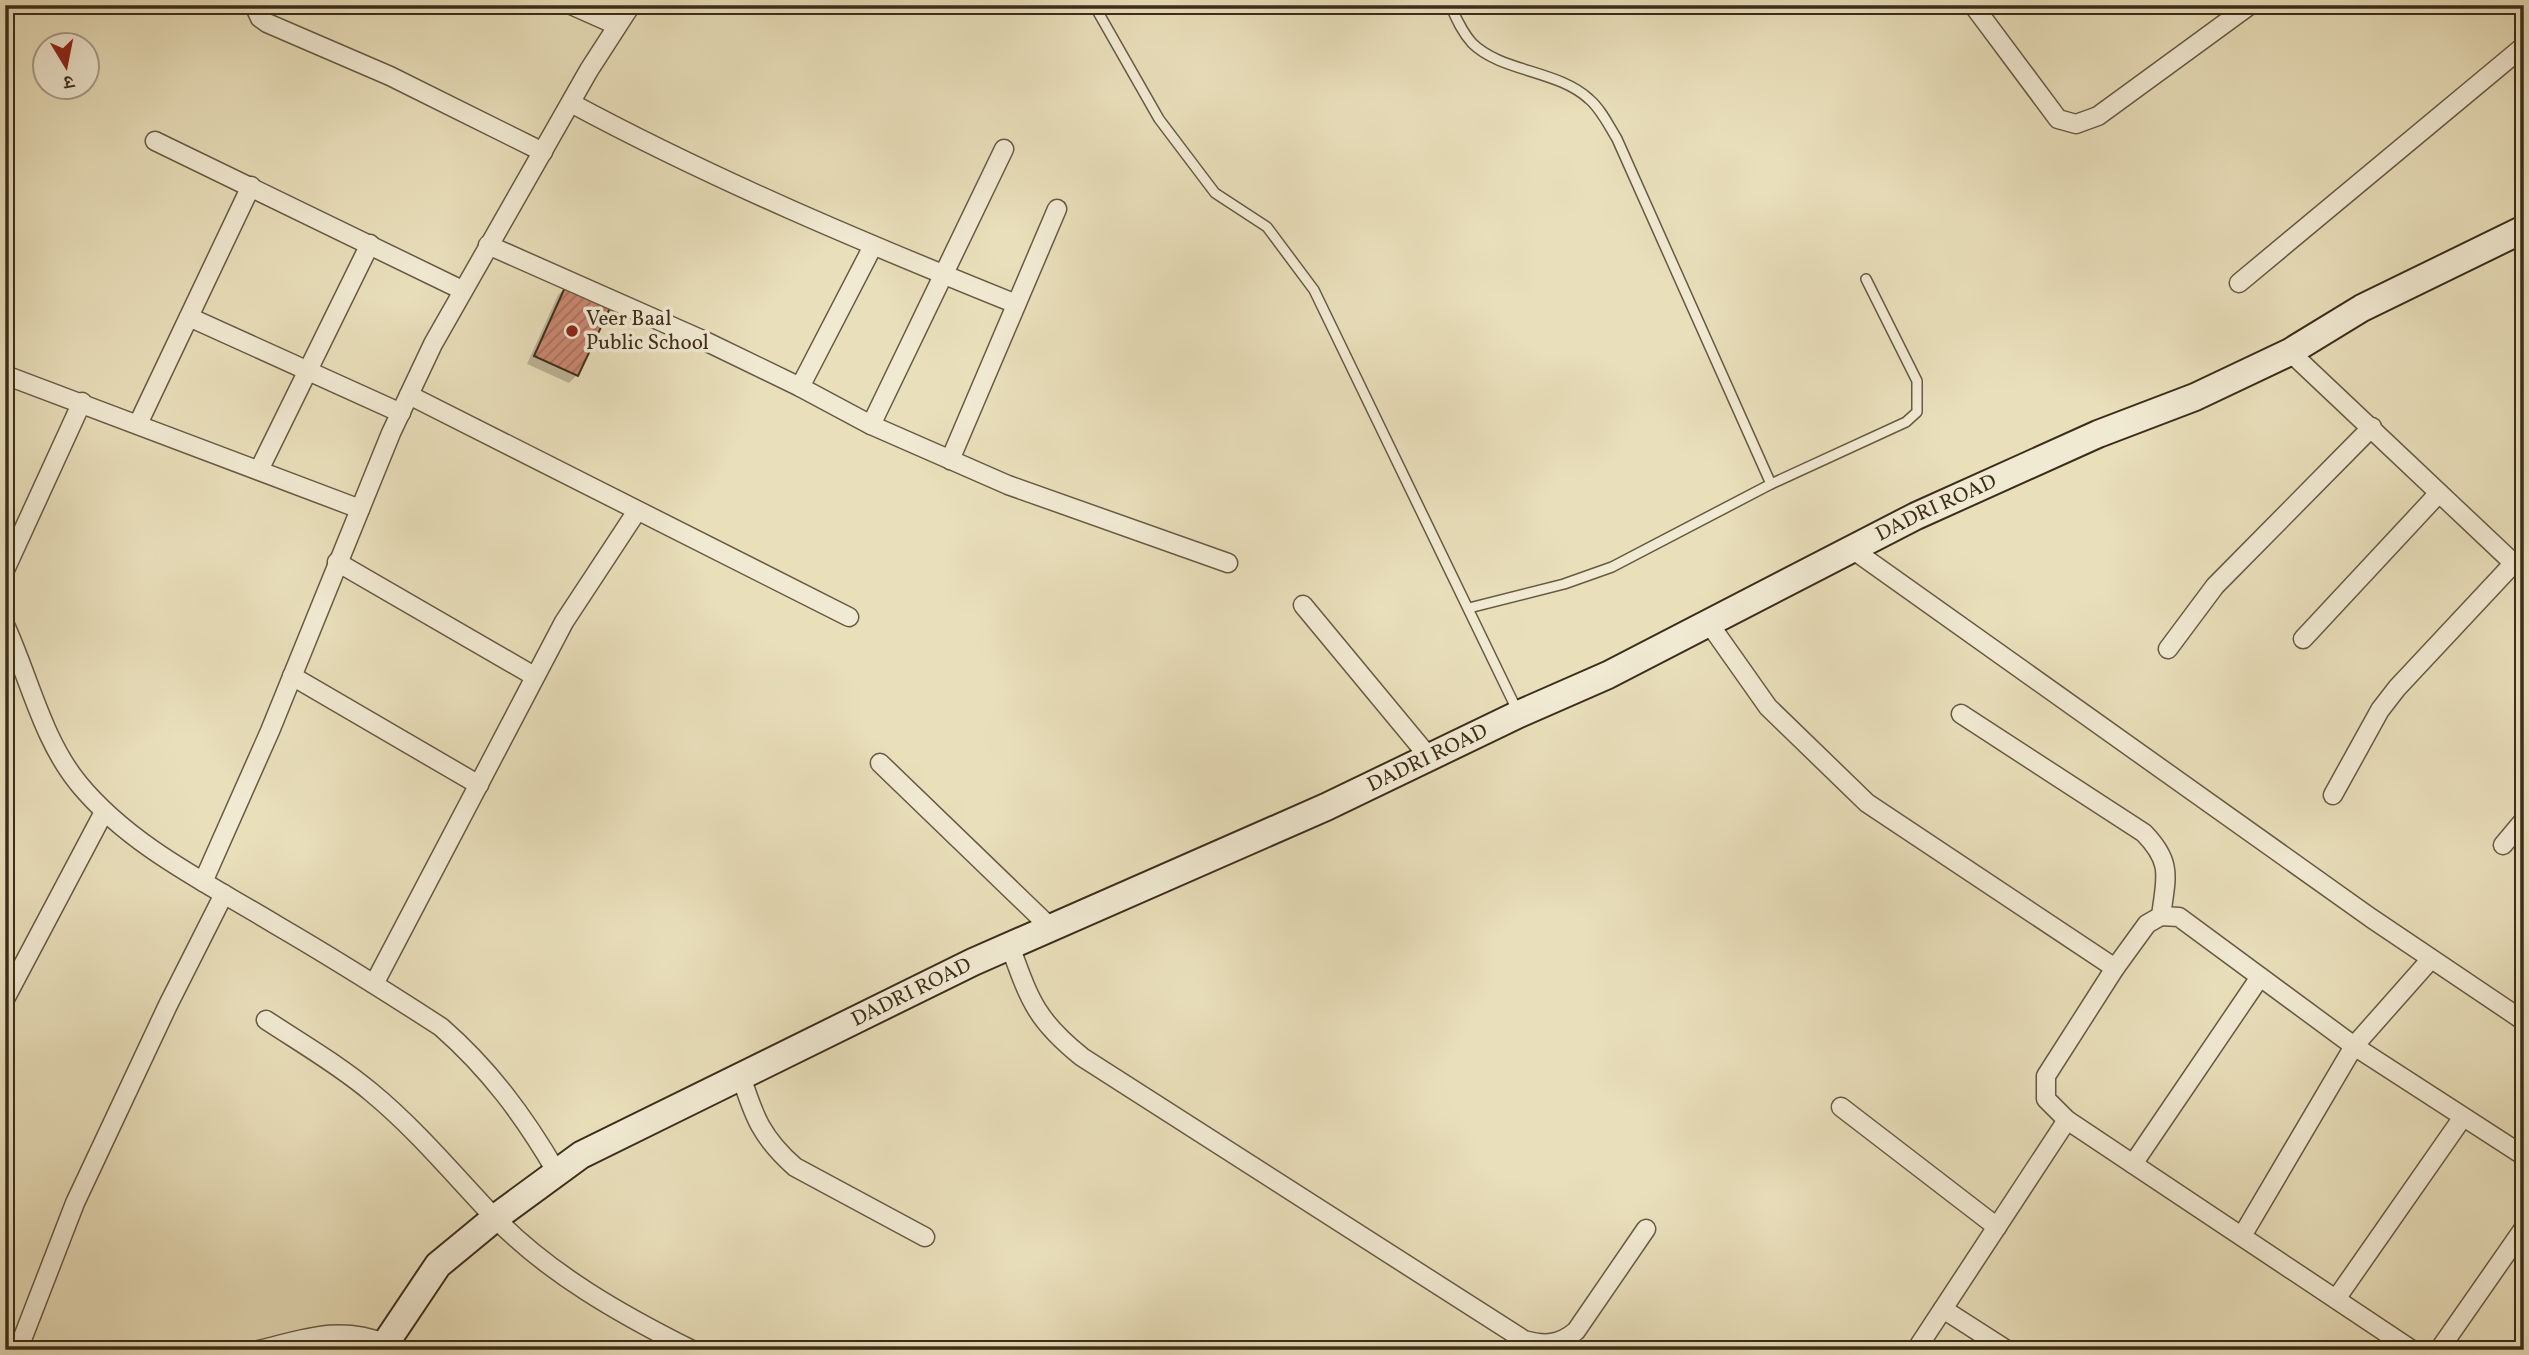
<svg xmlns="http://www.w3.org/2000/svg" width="2529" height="1355" font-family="Vollkorn,'Noto Serif Devanagari',serif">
<defs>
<pattern id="building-hatch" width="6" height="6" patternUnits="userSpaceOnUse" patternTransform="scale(1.75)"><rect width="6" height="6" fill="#cb8872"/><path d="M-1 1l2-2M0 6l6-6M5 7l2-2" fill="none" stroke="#a6705d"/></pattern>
</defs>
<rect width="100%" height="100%" fill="#e9dfbb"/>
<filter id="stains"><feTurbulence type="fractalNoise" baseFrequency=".00286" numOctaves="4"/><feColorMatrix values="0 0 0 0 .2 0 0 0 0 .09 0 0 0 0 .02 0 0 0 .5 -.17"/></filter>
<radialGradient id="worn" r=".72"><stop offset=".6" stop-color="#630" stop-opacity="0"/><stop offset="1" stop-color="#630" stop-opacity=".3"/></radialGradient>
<path fill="#0003" d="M566 287 577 375 569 383 527 364 558 295Z"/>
<path fill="url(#building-hatch)" stroke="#3c2d1a" stroke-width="2" d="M566 285 611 306 578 376 534 356Z"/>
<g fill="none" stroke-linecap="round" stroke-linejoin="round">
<g stroke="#675a42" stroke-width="12">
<g id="lane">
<path d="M1094 5 1159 119 1215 193 1267 227 1314 290 1517 710"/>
<path d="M1450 5C1456 18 1462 32 1472 43 1501 72 1558 70 1589 99 1601 109 1609 126 1617 139L1771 484"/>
<path d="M1469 608 1564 584 1612 567 1771 484 1906 422 1917 412V381L1866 279"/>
</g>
</g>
<g stroke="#675a42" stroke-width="21">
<g id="street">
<path d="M254 5 260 18 267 23 390 76 543 152"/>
<path d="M571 5 616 25"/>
<path d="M1973 5 2058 119 2076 124 2098 116 2250 5"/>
<path d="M571 103C714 180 865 243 1016 304"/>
<path d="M155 141 462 290"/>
<path d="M488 245 705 341 800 387 871 425 1008 485 1228 563"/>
<path d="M2239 283 2524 46"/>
<path d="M189 317 401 413"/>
<path d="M2290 352 2524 573"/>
<path d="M5 375 360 509"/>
<path d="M800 387 873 246"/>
<path d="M409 395 849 617"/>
<path d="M138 424 251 186"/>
<path d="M871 425 1004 149"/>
<path d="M950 460 1057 209"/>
<path d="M259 470 370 244"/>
<path d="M1852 549 2371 918 2524 1021"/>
<path d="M337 562 534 676"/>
<path d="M5 570 82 402"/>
<path d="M1303 605 1429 757"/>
<path d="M1708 622 1768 707 1867 803 2115 968"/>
<path d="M5 625C29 677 42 739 79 784 131 847 209 884 278 926 333 958 387 992 441 1027 489 1069 524 1116 556 1171"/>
<path d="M2303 639 2439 493"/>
<path d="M2168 649 2215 586 2372 427"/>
<path d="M292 676 479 785"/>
<path d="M1961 714 2144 833C2173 863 2166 877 2161 916"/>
<path d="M880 763 1051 928"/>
<path d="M2333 795 2380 710 2397 688 2513 564"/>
<path d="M2503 845 2524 820"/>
<path d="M203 882 270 731 391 433 433 344 589 70 631 5"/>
<path d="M1010 946C1030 1001 1036 1020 1082 1057L1524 1340C1545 1346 1559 1345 1576 1331L1646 1229"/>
<path d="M374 984 564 622 637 511"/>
<path d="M5 999 104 812"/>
<path d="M266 1020C301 1043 339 1065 371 1092 417 1130 454 1175 494 1217 549 1274 622 1315 692 1350"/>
<path d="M741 1076C754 1117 762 1138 795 1167L925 1237"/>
<path d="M1841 1107 1997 1227"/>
<path d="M2133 1164 2260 977"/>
<path d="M2242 1236 2354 1046 2431 959"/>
<path d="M2336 1299 2463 1117"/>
<path d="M1943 1309 2007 1350"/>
<path d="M18 1350 75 1203 168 1005 224 894"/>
<path d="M259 1350C304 1339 339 1325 384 1343"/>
<path d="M1916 1350 2067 1120"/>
<path d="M2412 1350 2067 1120 2046 1099V1076L2115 968 2147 924 2161 916 2179 917 2354 1046 2524 1156"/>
<path d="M2439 1350 2524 1228"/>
</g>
</g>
<g stroke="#3c2d1a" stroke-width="30">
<g id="secondary">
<path id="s1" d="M381 1350 438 1265 495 1218 581 1155 973 962 1326 807 1519 714 1608 675 1916 516 2098 434 2195 397 2290 352 2362 308 2524 229"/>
</g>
</g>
<use href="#lane" stroke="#f1ead3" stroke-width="9"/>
<use href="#street" stroke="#f1ead3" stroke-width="18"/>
<use href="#secondary" stroke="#f1ead3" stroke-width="26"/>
</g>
<circle fill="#8f2418" stroke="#f1ead3" stroke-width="2.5" cx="572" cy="331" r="7"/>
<g text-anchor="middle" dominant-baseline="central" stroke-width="7" stroke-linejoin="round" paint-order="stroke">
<g font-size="21" fill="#3c2d1a" stroke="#f1ead3" text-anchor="start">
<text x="586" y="319">Veer Baal<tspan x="586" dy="24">Public School</tspan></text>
</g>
<g font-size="21" fill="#3c2d1a" stroke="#f1ead3">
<text stroke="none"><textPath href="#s1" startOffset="1785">DADRI ROAD</textPath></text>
<text stroke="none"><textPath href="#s1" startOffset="1218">DADRI ROAD</textPath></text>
<text stroke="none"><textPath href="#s1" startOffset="651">DADRI ROAD</textPath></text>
</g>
</g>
<rect width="2529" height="1355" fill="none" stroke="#e9dfbb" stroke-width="28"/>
<rect x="7" y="7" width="2515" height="1341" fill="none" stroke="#3c2d1a" stroke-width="3.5"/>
<rect x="14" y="14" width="2501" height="1327" fill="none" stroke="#3c2d1a" stroke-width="2"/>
<g transform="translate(66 66) rotate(170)"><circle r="33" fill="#f1ead3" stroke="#a99e89" stroke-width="2"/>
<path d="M0-5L12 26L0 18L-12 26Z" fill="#8f2418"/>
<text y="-10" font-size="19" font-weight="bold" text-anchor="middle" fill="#3c2d1a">उ</text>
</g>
<rect width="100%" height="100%" filter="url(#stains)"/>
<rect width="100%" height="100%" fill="url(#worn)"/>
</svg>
